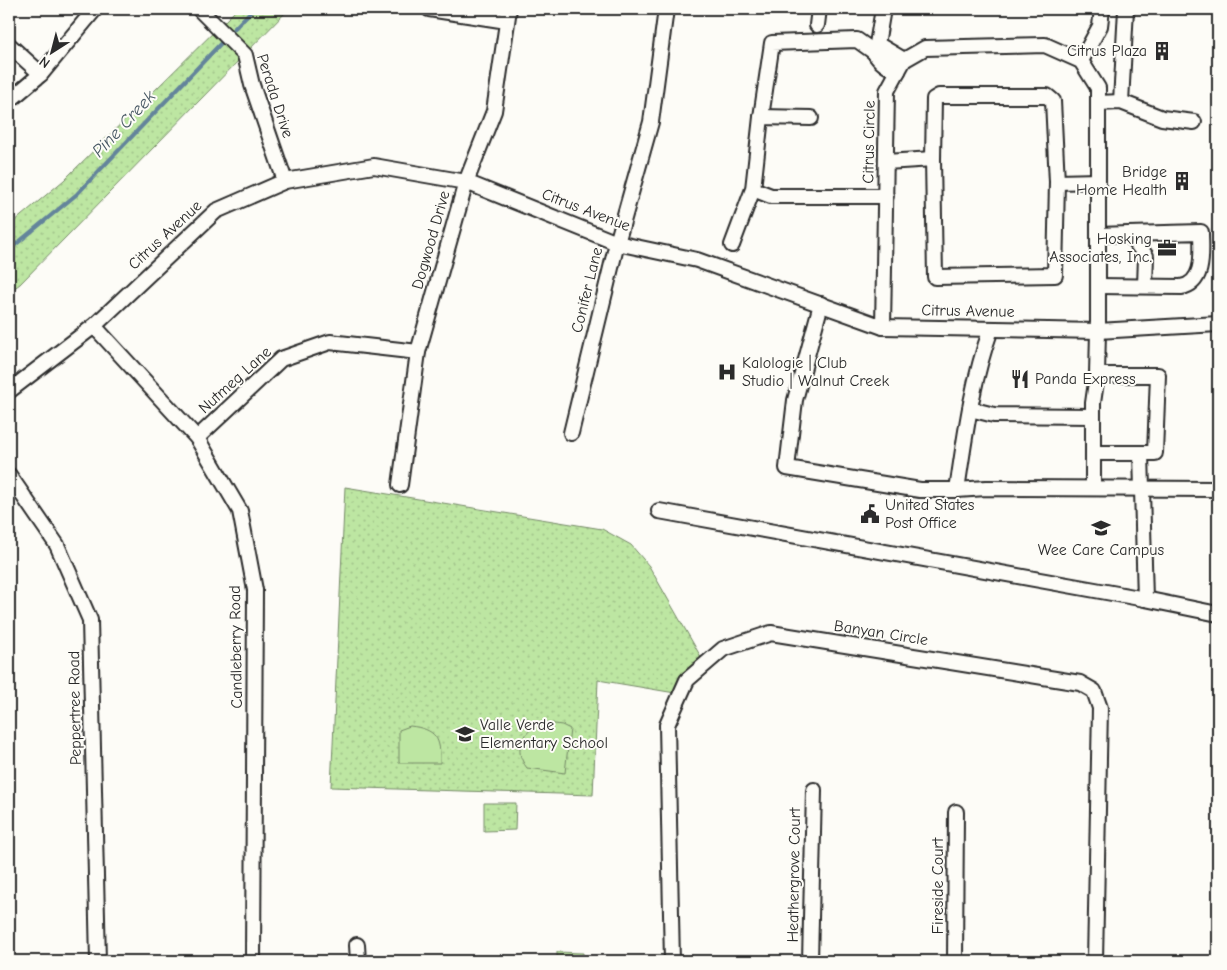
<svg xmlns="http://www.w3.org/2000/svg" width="1227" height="970" font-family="'Comic Neue',sans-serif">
<defs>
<pattern id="green-dots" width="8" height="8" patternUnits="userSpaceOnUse" patternTransform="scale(1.25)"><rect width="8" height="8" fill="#bde6a2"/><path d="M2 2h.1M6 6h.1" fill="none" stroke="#a3c58c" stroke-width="1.8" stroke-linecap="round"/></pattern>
</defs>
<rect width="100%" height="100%" fill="#fdfcf7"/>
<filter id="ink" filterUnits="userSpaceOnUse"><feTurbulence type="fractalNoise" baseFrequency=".02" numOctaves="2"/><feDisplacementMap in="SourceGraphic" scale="10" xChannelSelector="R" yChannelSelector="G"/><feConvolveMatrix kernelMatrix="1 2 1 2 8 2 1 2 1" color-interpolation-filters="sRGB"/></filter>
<g filter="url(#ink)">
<g fill="url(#green-dots)" stroke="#748866">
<path d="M237 9H289L20 284 9 292V226L64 180Z"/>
<path d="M345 487 602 529 631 545 649 566 705 664 681 694 598 680 593 795 331 787Z"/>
<path d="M484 803H516L515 830 484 831Z"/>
<path d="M557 952 583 953V961H557Z"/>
</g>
<g fill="#bde6a2" stroke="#748866">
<path d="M540 722 562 725 570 729 565 773 527 768C512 749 523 734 540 722Z"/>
<path d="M410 726C436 729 441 738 440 763H399V730Z"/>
</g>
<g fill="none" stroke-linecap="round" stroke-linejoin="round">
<g stroke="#63849b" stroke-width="4">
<path d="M229 34 253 9"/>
<path d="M9 250 77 194 224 40"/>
</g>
<g stroke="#2b2b2b" stroke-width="18">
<g id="minor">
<path d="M199 9 245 55 252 85 285 181"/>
<path d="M429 9 507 21"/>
<path d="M883 9 877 44 904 60"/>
<path d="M817 25 819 9"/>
<path d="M9 45 41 74"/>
<path d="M883 51 893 60 898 71C888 67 880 63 874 52Z"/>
<path d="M1081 61 1100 26 1102 9"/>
<path d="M939 96H1047L1053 101 1057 182 1055 275 935 277 933 159 934 99Z"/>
<path d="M9 101 41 74 95 9"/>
<path d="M1121 102 1126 9"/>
<path d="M1098 103 1121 102 1162 118 1194 122"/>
<path d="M761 117 772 43 857 40 874 52"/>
<path d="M886 162 933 159"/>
<path d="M1057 182 1098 181"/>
<path d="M753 189 771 196H886"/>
<path d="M1098 235 1129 234 1146 256 1145 286"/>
<path d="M732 245 753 189 761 117 811 118"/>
<path d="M1098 286 1181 287C1206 283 1201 250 1201 232L1129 234"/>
<path d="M821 304 795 400 787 468 920 490H957L986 488 1218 489"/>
<path d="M94 326 197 438 240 511 255 590 253 961"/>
<path d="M883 327 887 91 904 60 925 48 1045 45 1081 61 1098 88V331L1097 375 1093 403V487"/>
<path d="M9 391 94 326 216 211 285 181 374 166 466 182 617 243 697 260 883 327 1098 331 1218 324"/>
<path d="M970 409 994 415 1093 416"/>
<path d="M571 433 617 243 651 122 666 9"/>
<path d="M197 438 281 359 330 342 418 352"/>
<path d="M1093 453H1155L1158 375H1097"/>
<path d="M1141 453 1145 599"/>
<path d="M9 475 57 545 90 620 98 961"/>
<path d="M400 485 418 352 466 182 494 111 509 9"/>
<path d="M957 490C965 436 972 381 991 329"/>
<path d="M659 511 1145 599 1218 614"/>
<path d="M357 945 358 961"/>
<path d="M672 961 667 725 687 680 723 649 771 633 1080 683 1094 691 1100 708 1095 961"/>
<path d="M810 961 814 790"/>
<path d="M955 961 956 812"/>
</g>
</g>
<use href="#minor" stroke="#fdfcf7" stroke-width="14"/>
</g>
</g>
<defs>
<g id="building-bare" transform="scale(1.5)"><path d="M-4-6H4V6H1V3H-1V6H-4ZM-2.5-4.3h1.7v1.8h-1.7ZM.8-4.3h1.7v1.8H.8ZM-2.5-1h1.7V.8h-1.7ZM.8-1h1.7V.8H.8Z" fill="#2b2b2b" stroke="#fdfcf7" stroke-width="2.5" paint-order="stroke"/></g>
<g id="office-bare" transform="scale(1.5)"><path d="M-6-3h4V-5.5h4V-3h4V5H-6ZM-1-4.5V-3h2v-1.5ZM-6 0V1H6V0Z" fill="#2b2b2b" stroke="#fdfcf7" stroke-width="2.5" paint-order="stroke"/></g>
<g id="hospital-bare" transform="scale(1.5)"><path d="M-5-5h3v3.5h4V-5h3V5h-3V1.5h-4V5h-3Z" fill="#2b2b2b" stroke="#fdfcf7" stroke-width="2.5" paint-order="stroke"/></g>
<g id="restaurant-bare" transform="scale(1.5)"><path d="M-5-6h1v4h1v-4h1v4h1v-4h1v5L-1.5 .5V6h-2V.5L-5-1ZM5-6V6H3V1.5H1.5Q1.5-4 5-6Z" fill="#2b2b2b" stroke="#fdfcf7" stroke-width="2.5" paint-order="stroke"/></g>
<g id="civic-bare" transform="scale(1.5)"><path d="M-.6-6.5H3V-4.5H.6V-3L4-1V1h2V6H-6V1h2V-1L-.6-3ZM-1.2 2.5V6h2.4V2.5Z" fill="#2b2b2b" stroke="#fdfcf7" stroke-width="2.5" paint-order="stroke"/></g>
<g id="school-bare" transform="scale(1.5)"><path d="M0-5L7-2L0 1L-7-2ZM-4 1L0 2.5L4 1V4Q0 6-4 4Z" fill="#2b2b2b" stroke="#fdfcf7" stroke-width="2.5" paint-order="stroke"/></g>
</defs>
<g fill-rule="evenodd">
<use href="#building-bare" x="1162" y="51"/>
<use href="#building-bare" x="1182" y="181"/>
<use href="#office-bare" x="1167" y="248"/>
<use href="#hospital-bare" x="727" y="372"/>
<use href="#restaurant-bare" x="1020" y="379"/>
<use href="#civic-bare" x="870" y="514"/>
<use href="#school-bare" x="1101" y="528"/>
<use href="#school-bare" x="465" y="734"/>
</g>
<g text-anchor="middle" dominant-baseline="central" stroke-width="4" stroke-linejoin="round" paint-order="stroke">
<g font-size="16" fill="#2b2b2b" stroke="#fdfcf7" text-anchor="start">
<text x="1147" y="51" text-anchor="end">Citrus Plaza</text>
<text x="1167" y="172" text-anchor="end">Bridge<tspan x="1167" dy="18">Home Health</tspan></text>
<text x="1152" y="239" text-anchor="end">Hosking<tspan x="1152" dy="18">Associates, Inc.</tspan></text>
<text x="742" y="363">Kalologie | Club<tspan x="742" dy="18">Studio | Walnut Creek</tspan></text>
<text x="1035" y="379">Panda Express</text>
<text x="885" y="505">United States<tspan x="885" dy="18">Post Office</tspan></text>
<text x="1101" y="550" text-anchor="middle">Wee Care Campus</text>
<text x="480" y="725">Valle Verde<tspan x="480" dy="18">Elementary School</tspan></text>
</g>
<g font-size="16" fill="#2b2b2b" stroke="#fdfcf7">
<text transform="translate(275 96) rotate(72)">Perada Drive</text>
<text transform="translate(869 142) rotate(-89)">Citrus Circle</text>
<text transform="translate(586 210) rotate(21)">Citrus Avenue</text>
<text transform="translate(165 235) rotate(-43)">Citrus Avenue</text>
<text transform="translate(431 240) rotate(-74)">Dogwood Drive</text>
<text transform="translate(587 290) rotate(-76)">Conifer Lane</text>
<text transform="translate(968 311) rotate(1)">Citrus Avenue</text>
<text transform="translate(235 380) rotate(-42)">Nutmeg Lane</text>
<text transform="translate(881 633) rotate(9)">Banyan Circle</text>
<text transform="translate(236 647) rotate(-91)">Candleberry Road</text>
<text transform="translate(75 708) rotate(-91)">Peppertree Road</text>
<text transform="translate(794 875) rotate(-89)">Heathergrove Court</text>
<text transform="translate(938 886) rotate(-90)">Fireside Court</text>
</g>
<g font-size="18" font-style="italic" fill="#475763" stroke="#fdfcf7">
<text transform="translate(124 124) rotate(-47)">Pine Creek</text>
</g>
</g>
<rect width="1227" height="970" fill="none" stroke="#fdfcf7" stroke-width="30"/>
<rect x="15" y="15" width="1197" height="940" fill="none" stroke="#2b2b2b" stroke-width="2" filter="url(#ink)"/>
<g transform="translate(52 52) rotate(216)" stroke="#fdfcf7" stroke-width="4" paint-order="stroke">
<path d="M0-4L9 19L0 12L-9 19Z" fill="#2b2b2b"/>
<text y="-8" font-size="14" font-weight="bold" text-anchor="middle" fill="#2b2b2b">N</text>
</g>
</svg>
